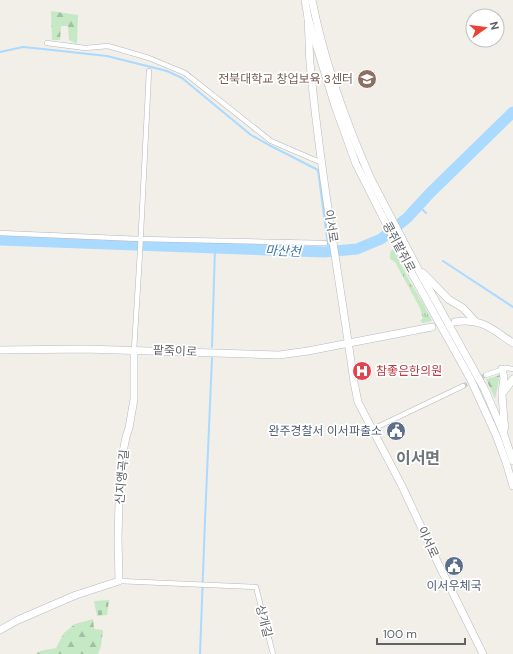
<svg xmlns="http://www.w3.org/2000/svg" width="513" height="654" font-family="'DM Sans','Noto Sans KR',sans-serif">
<defs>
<pattern id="grass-tufts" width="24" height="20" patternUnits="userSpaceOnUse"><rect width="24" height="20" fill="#c5e8c5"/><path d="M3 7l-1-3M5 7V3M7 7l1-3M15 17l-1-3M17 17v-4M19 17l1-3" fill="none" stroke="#a3c0a4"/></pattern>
<pattern id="forest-firs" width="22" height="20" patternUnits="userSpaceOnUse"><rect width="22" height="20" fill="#c5e8c5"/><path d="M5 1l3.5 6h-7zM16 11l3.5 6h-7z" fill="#a3c0a4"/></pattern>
<pattern id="cemetery-stones" width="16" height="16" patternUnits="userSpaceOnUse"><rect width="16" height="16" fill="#c5e8c5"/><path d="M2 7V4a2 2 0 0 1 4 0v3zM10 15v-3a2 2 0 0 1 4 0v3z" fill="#a3c0a4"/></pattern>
</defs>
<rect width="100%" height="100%" fill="#f1efe8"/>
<path fill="url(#grass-tufts)" d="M393 248 410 282 423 303 432 321 423 323 420 321 423 318 420 308 395 262 390 259V253Z"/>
<g fill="url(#forest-firs)">
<path d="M51 11 78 15 77 44 69 40 68 26H61L60 40H52Z"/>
<path d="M500 375 495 399 486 379Z"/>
<path d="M93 619 94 629 103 630 101 646 98 654H36L40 651 56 648 64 633 75 624Z"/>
</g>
<path fill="url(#cemetery-stones)" d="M109 600 107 615 97 616 94 601Z"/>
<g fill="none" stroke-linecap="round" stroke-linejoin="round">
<g stroke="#aadaff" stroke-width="2">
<path d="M0 52 23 47 43 49 107 56 167 71 182 78 251 135 269 145 318 170 329 252"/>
<path d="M418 205 426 213"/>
<path d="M443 261 513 307"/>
<path d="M212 347 215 248"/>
<path d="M200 654 205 520 212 358"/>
</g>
<path stroke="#aadaff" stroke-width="11" d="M0 240 324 252 357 249 381 239 407 218 430 193 513 112"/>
<path stroke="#ccccc8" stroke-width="4.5" stroke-dasharray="4.5 2" stroke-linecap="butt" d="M463 386 486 375"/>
<g stroke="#b5b8bc" stroke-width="5.5">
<g id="street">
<path d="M47 43 85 48 108 46 149 58 185 73 271 141 322 163"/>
<path d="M0 233 140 239 325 243"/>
<path d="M134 350 140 252 149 71"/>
<path d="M486 375 507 368 513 369"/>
<path d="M373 429 463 386"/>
<path d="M119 581 256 587 273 654"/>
</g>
</g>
<g stroke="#b6babf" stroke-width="8">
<g id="secondary">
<path d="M305 0 308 18 335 106 356 164 405 261 471 380 496 435 506 462 513 486"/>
<path d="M312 0C324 61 345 120 370 177L419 271 485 390 503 432 513 461"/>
<path d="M308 18C309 33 309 48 310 63 320 170 339 276 354 382L358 402 402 486 438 563 483 654"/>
<path d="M423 273 431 281 448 299 463 308 475 321"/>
<path d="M455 322C481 317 493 330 513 343"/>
<path d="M0 350 84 349 279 355 308 351 349 343 432 327"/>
<path d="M502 392 504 378 502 369"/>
<path d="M504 430 505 425 504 422 502 394 513 379"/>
<path d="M0 630 18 620 76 595 119 581 118 538 120 467 126 437 129 428 134 399V350"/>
</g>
</g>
<use href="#street" stroke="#fff" stroke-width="4.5"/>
<use href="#secondary" stroke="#fff" stroke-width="7"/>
</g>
<defs>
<g id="university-disc" transform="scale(1)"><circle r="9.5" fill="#8d6e63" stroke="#fff"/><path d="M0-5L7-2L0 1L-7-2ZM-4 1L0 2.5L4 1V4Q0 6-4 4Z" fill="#fff"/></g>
<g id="hospital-disc" transform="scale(1)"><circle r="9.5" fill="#e0444e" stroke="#fff"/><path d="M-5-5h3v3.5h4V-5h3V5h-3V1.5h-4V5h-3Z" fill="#fff"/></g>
<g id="civic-disc" transform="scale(1)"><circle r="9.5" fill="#5c6f8a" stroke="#fff"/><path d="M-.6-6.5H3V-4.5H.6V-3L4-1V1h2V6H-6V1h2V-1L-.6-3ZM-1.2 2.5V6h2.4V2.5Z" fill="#fff"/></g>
</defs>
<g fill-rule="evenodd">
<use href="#university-disc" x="367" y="79"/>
<use href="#hospital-disc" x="362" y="371"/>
<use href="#civic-disc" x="396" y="431"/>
<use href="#civic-disc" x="454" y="566"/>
</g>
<g text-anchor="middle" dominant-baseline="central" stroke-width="3.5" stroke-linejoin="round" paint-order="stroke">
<g font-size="12" fill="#785e54" stroke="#fff" text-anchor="end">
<text x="353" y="79">전북대학교 창업보육 3센터</text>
</g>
<g font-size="12" fill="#5f6368" stroke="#fff">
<text transform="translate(331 226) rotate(81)">이서로</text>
<text transform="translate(399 247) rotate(62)">콩쥐팥쥐로</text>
<text transform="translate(175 351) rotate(2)">팥죽이로</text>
<text transform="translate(122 477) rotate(-85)">신지앵곡길</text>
<text transform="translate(428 542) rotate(65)">이서로</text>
<text transform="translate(264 621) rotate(76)">상개길</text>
</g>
<g font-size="12" fill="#be3a42" stroke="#fff" text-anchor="start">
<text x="376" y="371">참좋은한의원</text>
</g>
<g font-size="12" fill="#4e5e75" stroke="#fff" text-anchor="end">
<text x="382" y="431">완주경찰서 이서파출소</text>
<text x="454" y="586" text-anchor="middle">이서우체국</text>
</g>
<g font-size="13" font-style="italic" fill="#4174aa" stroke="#fff">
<text transform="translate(283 251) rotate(2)">마산천</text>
</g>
<g font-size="16" font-weight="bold" fill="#70757a" stroke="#fff">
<text x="418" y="458">이서면</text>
</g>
</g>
<g transform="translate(485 28) rotate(76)"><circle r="19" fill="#ffffff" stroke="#bfc1c3"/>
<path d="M0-3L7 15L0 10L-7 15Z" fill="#ea4335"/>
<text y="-6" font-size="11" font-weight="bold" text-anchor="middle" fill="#5f6368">N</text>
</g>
<path d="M377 638v6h88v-6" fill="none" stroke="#5f6368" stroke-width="2"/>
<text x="383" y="638" font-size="12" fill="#5f6368" stroke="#ffffff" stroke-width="3" paint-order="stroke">100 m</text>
</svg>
